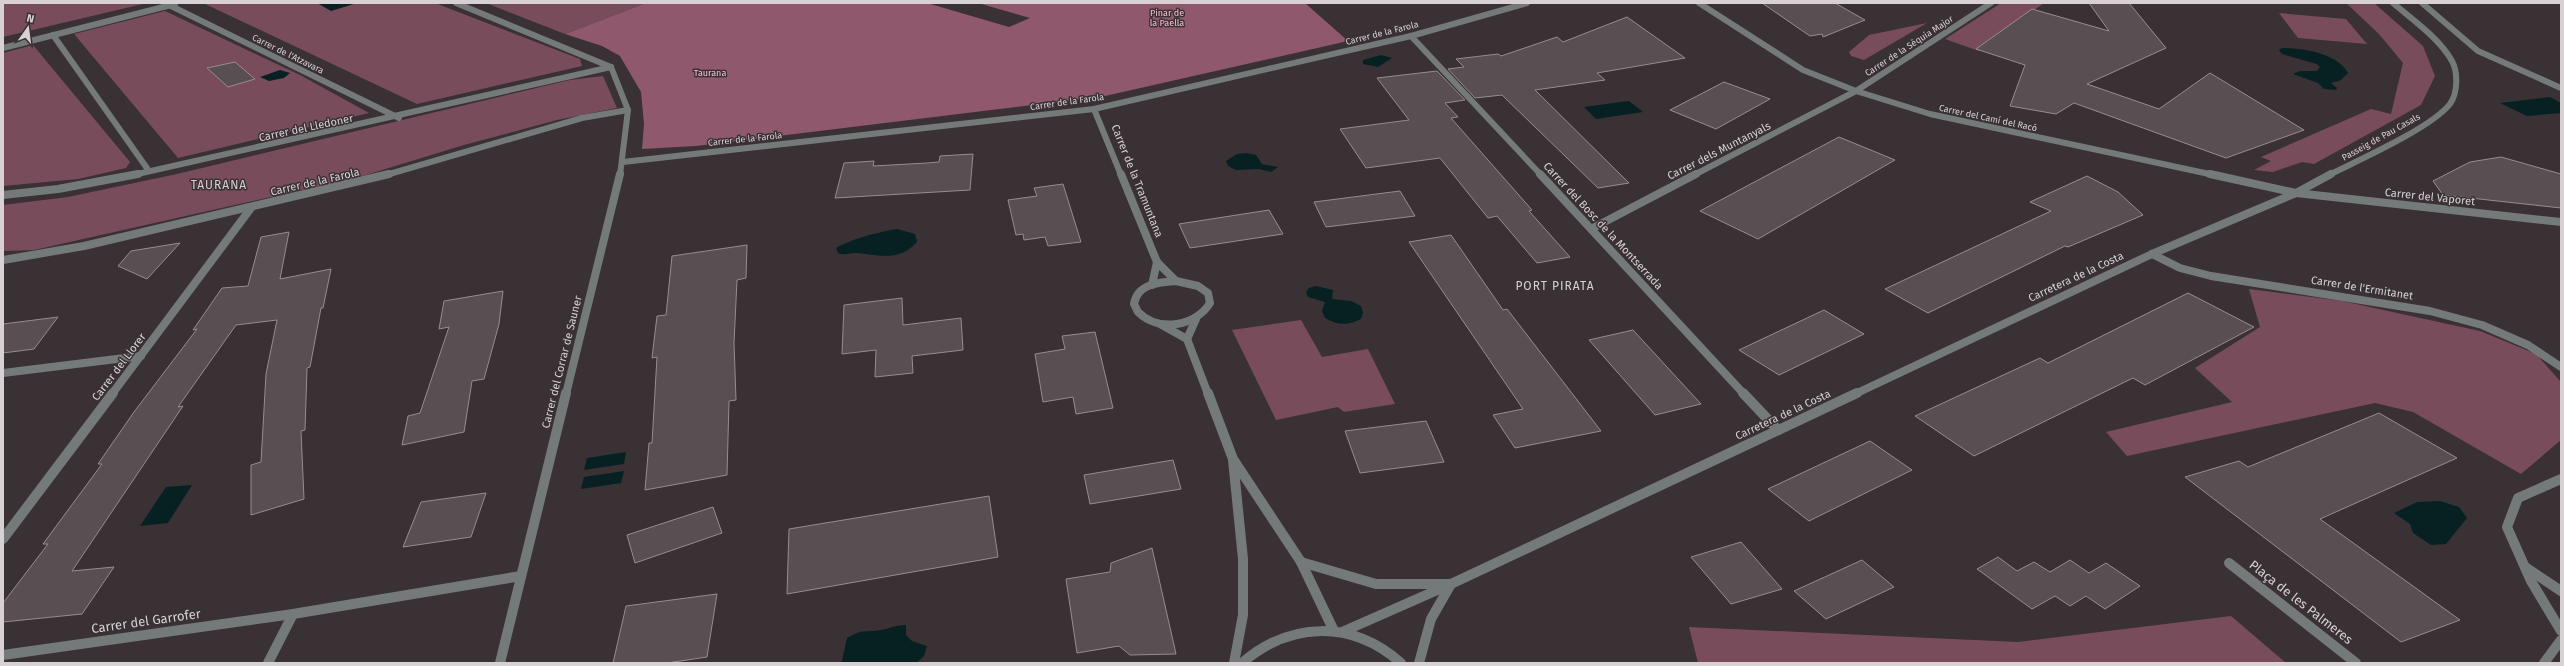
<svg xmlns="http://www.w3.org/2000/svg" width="2564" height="666" font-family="'Fira Sans',sans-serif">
<rect width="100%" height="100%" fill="#3a3134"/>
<g fill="#794c5c">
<path d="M3 3H147L3 37Z"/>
<path d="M203 3H435L580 59 582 66 417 104Z"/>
<path d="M486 3H646L565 34Z"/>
<path d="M2001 3H2044L1979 51 1945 39Z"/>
<path d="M2346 3H2374L2423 46 2435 76 2421 105 2314 164 2302 162 2273 172 2254 170 2271 161 2261 157 2371 109 2391 114 2403 63 2379 34Z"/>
<path d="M165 11 300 75 369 113 178 158 74 34Z"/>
<path d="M2279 13 2346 19 2367 44 2298 38Z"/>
<path d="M1927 23 1864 60 1851 56 1849 52 1869 35Z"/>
<path d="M33 45 130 162 126 168 78 179 3 186V53Z"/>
<path d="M603 76 617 108 557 120 464 145 356 178 34 250 3 251V205L68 197 177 174 570 80Z"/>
<path d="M2249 289 2342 301 2480 331 2536 354 2561 382V440L2521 474 2413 412 2375 403 2127 456 2106 432 2232 402 2195 368 2260 327Z"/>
<path d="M1301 320 1322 357 1368 349 1395 404 1344 412 1338 407 1276 420 1232 330Z"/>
<path d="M2231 616 2286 663H1698L1689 627 2018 642Z"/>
</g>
<path fill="#90586c" d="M646 3H927L1009 27 1030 18 978 3H1305L1348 41 1105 96 696 146 642 149 644 124 641 92 620 56 602 46 565 34Z"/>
<g fill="#072022">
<path d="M317 3H357L331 11Z"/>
<path d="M2282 48C2302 48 2337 53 2348 73L2341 80 2331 83 2337 88 2336 90 2324 89 2318 83 2293 74 2300 71H2317L2320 67 2317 64 2282 54 2279 50Z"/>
<path d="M1381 55 1392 58 1378 67 1363 64V60Z"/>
<path d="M280 70 290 73 284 78 269 81 260 77Z"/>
<path d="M2550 97 2561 103V113L2527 116 2500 103Z"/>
<path d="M1629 101 1643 112 1596 119 1584 107Z"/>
<path d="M1247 153 1256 155 1262 164 1278 167 1271 172 1259 169 1236 170 1228 166 1226 161 1237 154Z"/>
<path d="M897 229 915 234 917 242C899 262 880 255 856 253 849 253 844 256 838 253L836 248C851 239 879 232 897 229Z"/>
<path d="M1316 286 1333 290 1332 299 1351 301 1361 306 1363 313 1361 319C1348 326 1337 325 1325 318L1322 311 1325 302 1308 297 1306 292 1309 288Z"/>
<path d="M626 452 624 464 584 470 587 458Z"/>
<path d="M624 471 621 483 581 489 584 477Z"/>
<path d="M192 485 168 523 140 526 166 487Z"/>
<path d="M2440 501 2459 507 2467 518 2446 544 2431 545 2413 533 2410 524 2394 513 2417 502Z"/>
<path d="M906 625V635L912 641 927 646 924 656 916 663H839L842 661 847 638C865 628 863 633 881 630 890 628 897 625 906 625Z"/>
</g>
<g fill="#594f52" stroke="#978c8f">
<path d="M1762 3H1835L1865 20 1823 37 1822 34 1810 36Z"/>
<path d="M2089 3H2129L2166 48 2087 84 2159 109 2210 73 2304 130 2226 158 2074 103 2056 114 2010 106 2025 65 1976 49 2032 9 2109 31Z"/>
<path d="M1627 17 1685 58 1597 73 1605 80 1535 90 1629 183 1598 188 1502 95 1475 98 1448 69 1464 67 1456 59 1498 54 1501 56 1557 37 1563 42Z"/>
<path d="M235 62 255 79 228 87 207 68Z"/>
<path d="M1437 71 1465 100 1445 103 1458 117 1451 118 1532 210 1529 211 1570 257 1537 263 1497 216 1488 218 1440 158 1366 168 1340 129 1409 120 1377 78Z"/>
<path d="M1724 82 1770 99 1716 129 1670 110Z"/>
<path d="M1839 137 1895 160 1758 239 1700 211Z"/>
<path d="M973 154 970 190 835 198 844 163 874 161 873 166 927 163 939 162 940 156Z"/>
<path d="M2501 157 2561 174V208L2443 195 2433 181 2470 162Z"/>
<path d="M2087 176 2118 192 2143 215 2068 247 2065 246 1928 313 1885 289 2051 211 2030 202Z"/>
<path d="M1063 184 1081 242 1048 246 1045 237 1024 240 1023 234 1016 235 1008 200 1037 196 1034 188Z"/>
<path d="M1400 191 1415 216 1326 227 1314 202Z"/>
<path d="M1269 210 1283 234 1190 248 1179 224Z"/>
<path d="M289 232 280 279 331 269 323 308H321L310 367 307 368 305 430 301 431 304 499 251 515V465L261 462 266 374 277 320 236 325 178 407 183 406 72 571 114 567 82 614 3 622V603L48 544H43L102 464H98L134 412 197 329 193 330 222 288 248 286 261 237Z"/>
<path d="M1451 235 1503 310 1507 309 1601 431 1515 448 1493 415 1523 409 1409 242Z"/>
<path d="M180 243 147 279 118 266 131 251Z"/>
<path d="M747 245 746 278 737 280 734 343 736 400 729 401 727 475 645 490 649 443H652L657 357 652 358 657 316 666 315 672 256Z"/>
<path d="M503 291 499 324 484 379 472 381 464 432 402 445 408 416 420 413 449 327 439 329 444 301Z"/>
<path d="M2188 293 2254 327 2145 385 2133 378 1974 456 1915 416 2040 358 2048 363Z"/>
<path d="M902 298 903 325 961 318 963 350 912 356 913 373 875 377 876 350 842 354 844 305Z"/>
<path d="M1824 310 1864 334 1779 375 1739 350Z"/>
<path d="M58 317 34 349 3 353V324Z"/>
<path d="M1633 330 1701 404 1655 415 1589 340Z"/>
<path d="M1095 332 1113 408 1076 414 1073 397 1043 402 1035 354 1065 349 1062 336Z"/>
<path d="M2379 413 2457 458 2320 519 2460 620 2401 642 2185 477 2239 461 2248 467Z"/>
<path d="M1426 421 1444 462 1360 473 1345 431Z"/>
<path d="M1870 441 1912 470 1809 521 1768 489Z"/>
<path d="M1173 460 1181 489 1090 504 1084 475Z"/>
<path d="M486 493 471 537 403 547 421 502Z"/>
<path d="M989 496 998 557 787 594 789 529Z"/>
<path d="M713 507 722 533 635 563 627 535Z"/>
<path d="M1741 542 1782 589 1731 604 1691 557Z"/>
<path d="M1152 548 1176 654 1130 655 1119 646 1077 653 1066 579 1110 572 1111 563Z"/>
<path d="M1998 557 2017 571 2034 562 2050 572 2070 560 2089 573 2106 563 2140 586 2105 609 2086 596 2070 606 2055 596 2032 609 1977 569Z"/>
<path d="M1862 560 1894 587 1826 619 1794 591Z"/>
<path d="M717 594 707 657 667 663H613L626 606Z"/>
</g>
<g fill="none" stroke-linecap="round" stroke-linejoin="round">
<g stroke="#747a7a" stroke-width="6">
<path d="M2422 3 2478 51 2561 88"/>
<path d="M2329 175C2359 160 2431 128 2450 104 2458 93 2458 72 2452 61 2439 38 2413 20 2393 3"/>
</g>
<path stroke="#747a7a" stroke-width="8" d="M2296 193 2331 174"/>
<g stroke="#747a7a" stroke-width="6">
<path d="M456 3 611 67"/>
<path d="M1699 3 1803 70 1856 91 1930 114 2214 175"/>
<path d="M169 5 399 118"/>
<path d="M53 35 149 171"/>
<path d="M1411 36 1541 175"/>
<path d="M3 48 175 4"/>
<path d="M611 67 628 110 620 175"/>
<path d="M1094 109 1121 175"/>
<path d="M623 162 1094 109 1411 36 1527 3"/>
<path d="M133 175 611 67"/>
<path d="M386 175 582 118 628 110"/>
<path d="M1694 175 1856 91 1991 3"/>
</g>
<g stroke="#747a7a" stroke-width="8">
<path d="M1121 174 1157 262 1176 281"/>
<path d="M1540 174 1744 394"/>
<path d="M2210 174 2296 193 2561 222"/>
<path d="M3 195 58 189 138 174"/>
<path d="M1591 229 1696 174"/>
<path d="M2152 254 2180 268 2211 276 2430 311 2482 325 2528 345 2561 367"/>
<path d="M3 260 84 246 389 174"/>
<path d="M1176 281 1198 286 1208 293 1210 303C1196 326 1159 333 1138 312L1134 304C1137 284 1159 282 1176 281Z"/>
<path d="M1152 285 1157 262"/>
<path d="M1160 324 1187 339 1208 394"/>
<path d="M1187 339 1196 319"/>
<path d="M3 373 141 356"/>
<path d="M112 394 251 208"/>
<path d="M566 394 620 174"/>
</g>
<g stroke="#747a7a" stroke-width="10">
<path d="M1208 393 1233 459 1301 562 1334 631"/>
<path d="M1743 393 1778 430"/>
<path d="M1233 460 1243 559V615L1234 663"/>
<path d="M2561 479 2518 498 2507 527 2531 581 2561 631"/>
<path d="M3 539 113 393"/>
<path d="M1301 562 1376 584H1449"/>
<path d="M2229 563 2356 663"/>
<path d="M2525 567 2561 591"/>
<path d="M3 655 293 614 521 576"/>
<path d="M268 663 293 614"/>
<path d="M500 663 566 393"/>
<path d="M2544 663 2561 640"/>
</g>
<path stroke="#747a7a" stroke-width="8" d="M1855 394 2152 254 2296 193"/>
<g stroke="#747a7a" stroke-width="10">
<path d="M1342 632 1451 584 1857 393"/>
<path d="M1242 663C1291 621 1352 620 1401 663"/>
<path d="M1419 663 1431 619 1451 584"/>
</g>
</g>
<g text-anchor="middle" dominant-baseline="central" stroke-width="3" stroke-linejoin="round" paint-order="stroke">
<g font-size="9" fill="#f7c1d2" stroke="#3a3134">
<text x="1167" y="13">Pinar de<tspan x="1167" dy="10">la Paella</tspan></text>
<text x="710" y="73">Taurana</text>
</g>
<g font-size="9" fill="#d7d1d3" stroke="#3a3134">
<text transform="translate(1382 33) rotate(-14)">Carrer de la Farola</text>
<text transform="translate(1909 46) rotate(-33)">Carrer de la Sèquia Major</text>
<text transform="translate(288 54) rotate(26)">Carrer de l'Atzavara</text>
<text transform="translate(1067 102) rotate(-8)">Carrer de la Farola</text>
<text transform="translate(1988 118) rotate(12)">Carrer del Camí del Racó</text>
<text transform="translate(2381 137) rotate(-29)">Passeig de Pau Casals</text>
<text transform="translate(745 139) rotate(-6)">Carrer de la Farola</text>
</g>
<g font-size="11" fill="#d7d1d3" stroke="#3a3134">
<text transform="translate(306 128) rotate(-12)">Carrer del Lledoner</text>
<text transform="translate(1719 151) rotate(-27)">Carrer dels Muntanyals</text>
<text transform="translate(1137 181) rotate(68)">Carrer de la Tramuntana</text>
<text transform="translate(315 182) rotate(-13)">Carrer de la Farola</text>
<text transform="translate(2430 197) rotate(6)">Carrer del Vaporet</text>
<text transform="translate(1603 226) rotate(47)">Carrer del Bosc de la Montserrada</text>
<text transform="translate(2076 277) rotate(-25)">Carretera de la Costa</text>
<text transform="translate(2362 288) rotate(9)">Carrer de l'Ermitanet</text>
<text transform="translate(562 362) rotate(-76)">Carrer del Corrar de Sauner</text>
<text transform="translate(119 367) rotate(-53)">Carrer del Llorer</text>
<text transform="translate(1783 415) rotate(-25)">Carretera de la Costa</text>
</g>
<g font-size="12" letter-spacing="1" fill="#d7d1d3" stroke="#3a3134">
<text x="219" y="185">TAURANA</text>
<text x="1555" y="286">PORT PIRATA</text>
</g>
<g font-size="13" fill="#d7d1d3" stroke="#3a3134">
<text transform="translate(2301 602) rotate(38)">Plaça de les Palmeres</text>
<text transform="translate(146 621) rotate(-8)">Carrer del Garrofer</text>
</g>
</g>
<rect width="2564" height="666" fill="none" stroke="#d7d1d3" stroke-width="8"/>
<g transform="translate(28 28) rotate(14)" stroke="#3a3134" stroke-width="3" paint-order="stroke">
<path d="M0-3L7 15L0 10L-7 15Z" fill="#d7d1d3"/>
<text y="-6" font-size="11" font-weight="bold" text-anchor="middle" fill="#d7d1d3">N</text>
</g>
</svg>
